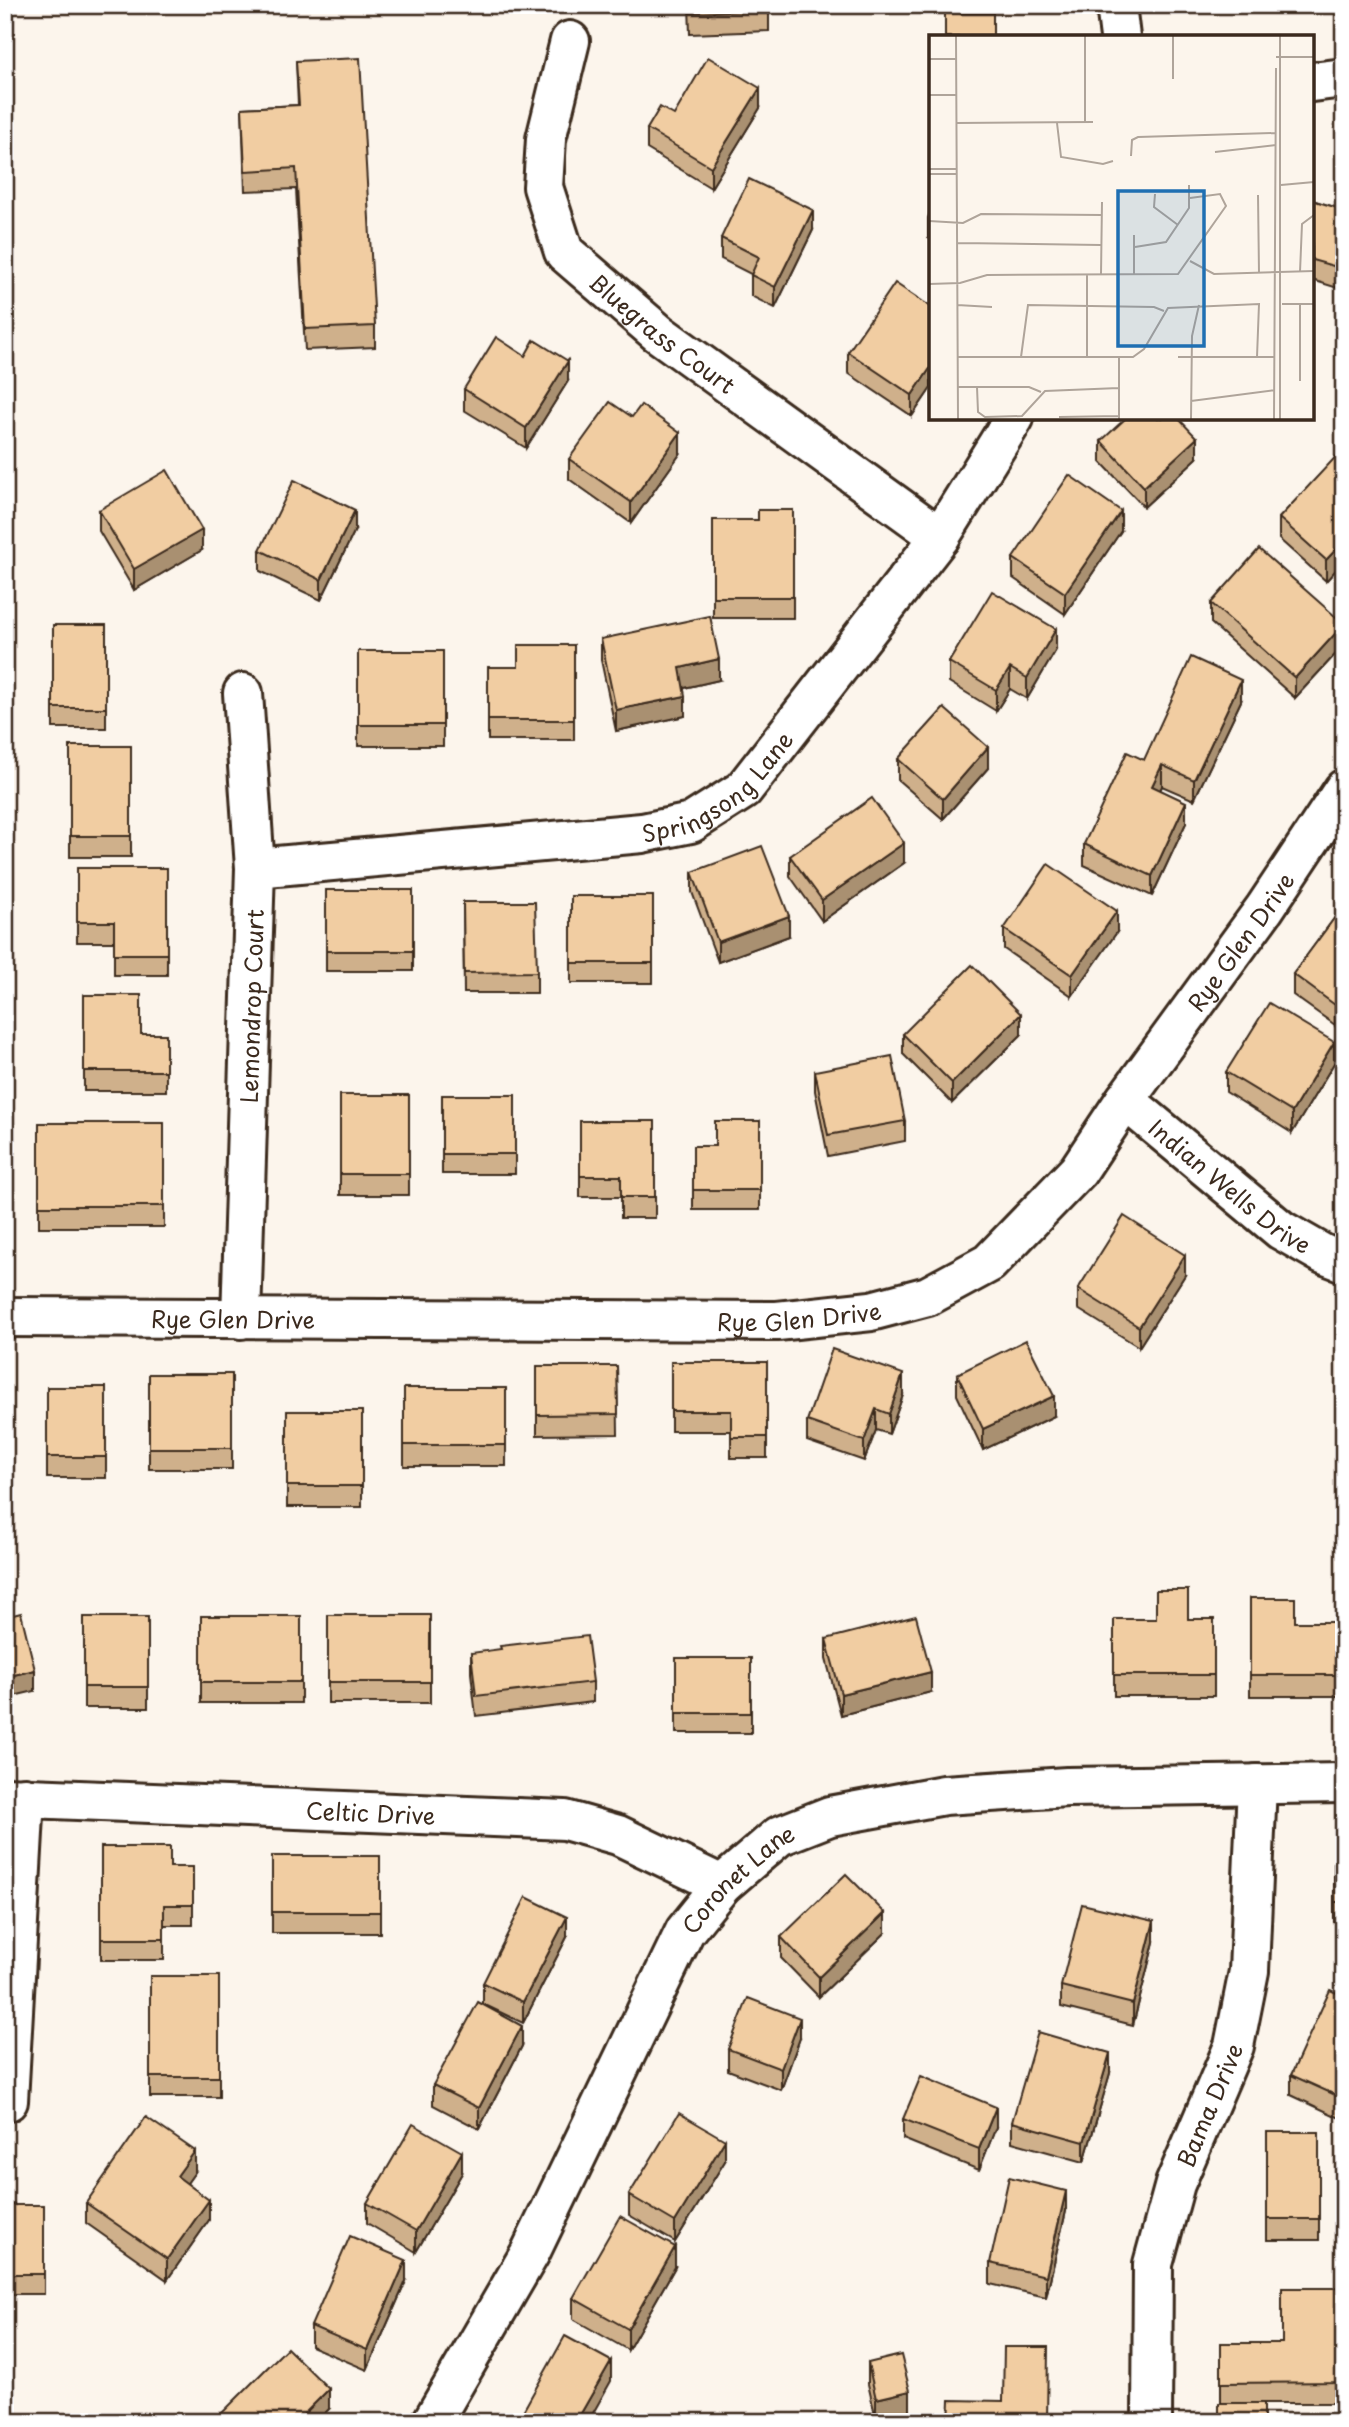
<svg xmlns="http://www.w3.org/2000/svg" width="1349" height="2427" font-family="'Playpen Sans',sans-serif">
<rect width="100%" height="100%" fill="#fcf5ec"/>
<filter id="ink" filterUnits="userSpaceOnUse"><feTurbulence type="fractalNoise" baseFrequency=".0143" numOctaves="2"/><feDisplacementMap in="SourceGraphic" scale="14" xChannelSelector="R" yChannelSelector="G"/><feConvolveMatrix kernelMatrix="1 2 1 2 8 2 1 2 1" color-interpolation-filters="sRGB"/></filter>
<g filter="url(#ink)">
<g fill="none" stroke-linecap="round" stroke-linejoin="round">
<g stroke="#3b2a1e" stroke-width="44">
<g id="minor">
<path d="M1116 5 1120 37"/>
<path id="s1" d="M570 41 546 139 543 187 564 252 658 333 940 537"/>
<path d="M1312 82 1344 78"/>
<path id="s2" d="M255 868 642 833 691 823 743 790 940 537 1014 418"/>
<path id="s3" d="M1125 1100 1281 1230 1323 1254 1344 1262"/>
<path id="s4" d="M5 1317 777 1321 871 1311 928 1296 989 1263 1078 1171 1125 1100 1265 908 1344 789"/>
<path id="s5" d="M241 1319 255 868 243 693"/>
<path id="s6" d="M5 1797 565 1820 618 1835 722 1885"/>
<path d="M8 2101 25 1797"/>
<path id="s7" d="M432 2422 530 2253 685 1931 722 1885 779 1836 830 1816 944 1795 1067 1787 1344 1783"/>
<path id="s8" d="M1152 2422 1153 2264 1175 2184 1234 2046 1249 1971 1257 1784"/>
</g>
</g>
<use href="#minor" stroke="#fff" stroke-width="38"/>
</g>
<g fill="#cfb08b" stroke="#3b2a1e" stroke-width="2">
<path d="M689 5H769V31L690 34Z"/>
<path d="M893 5H974V7L893 9Z"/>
<path d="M296 61 375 326V347L305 350 296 189 245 191 242 108 298 105Z"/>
<path d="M760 108 711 188 647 149V129Z"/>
<path d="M1312 200 1344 210V290L1312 280Z"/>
<path d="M931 210V239L928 238V218Z"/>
<path d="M813 230 775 308 751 296V274L721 259V238Z"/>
<path d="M931 307V388L912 416 848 373V352Z"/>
<path d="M568 381 526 448 464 410V389Z"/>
<path d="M1101 441 1197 458 1144 507 1101 462Z"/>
<path d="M1344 449V561L1326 581 1279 539V518Z"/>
<path d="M680 454 631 523 569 479V459Z"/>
<path d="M99 510 202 550 134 590 99 531Z"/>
<path d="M793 510V618H713V520H758Z"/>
<path d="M355 530 321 600 260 571V550Z"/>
<path d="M1121 531 1065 614 1013 578V558Z"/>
<path d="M1211 603 1344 624V645L1295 698 1211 623Z"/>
<rect x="53" y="625" width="53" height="103"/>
<path d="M601 639 719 680 684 688 685 716 616 731 601 660Z"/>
<path d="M574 645V740H488V667H518Z"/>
<path d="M1056 650 1027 699 1010 689 996 711 949 682V662Z"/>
<rect x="358" y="651" width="85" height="95"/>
<path d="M1241 701 1194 800 1162 786 1160 790 1186 823 1152 896 1084 865V844L1144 760Z"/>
<rect x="70" y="746" width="61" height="111"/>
<path d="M898 759 988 768 943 819 898 780Z"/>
<path d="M790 856 904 863 822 921 790 876Z"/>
<path d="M77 868H167V975H114V942H77Z"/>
<path d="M692 872 789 936 718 962 692 892Z"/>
<rect x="326" y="890" width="87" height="81"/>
<rect x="571" y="896" width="82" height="87"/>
<path d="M463 902 537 972V993H464Z"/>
<path d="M1344 905V1014L1335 1025 1293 995V974Z"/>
<path d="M1004 929 1117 932 1072 996 1004 949Z"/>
<path d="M84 995 141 1034H166V1091H84Z"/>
<path d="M903 1034 1021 1035 952 1103 903 1054Z"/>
<path d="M1334 1063 1292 1133 1226 1092V1072Z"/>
<path d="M815 1071 905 1121V1141L828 1156 815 1091Z"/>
<rect x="340" y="1095" width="69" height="100"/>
<rect x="442" y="1095" width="73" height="79"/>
<path d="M580 1121H655V1218H621V1197H580Z"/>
<path d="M760 1121V1210H693V1146H715Z"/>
<rect x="39" y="1123" width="125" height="104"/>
<path d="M1185 1275 1139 1347 1078 1309V1289Z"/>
<path d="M671 1362H767V1458H731V1431H671Z"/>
<path d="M537 1366H617L618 1434 537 1435Z"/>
<rect x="149" y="1374" width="83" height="95"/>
<path d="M957 1374 1054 1416 983 1450 957 1395Z"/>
<rect x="47" y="1387" width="59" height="91"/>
<rect x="404" y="1388" width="102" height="78"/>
<path d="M903 1395 889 1434 876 1430 864 1461 807 1441V1421Z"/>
<rect x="287" y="1411" width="75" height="96"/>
<path d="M1250 1598 1295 1622H1338V1696H1250Z"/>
<rect x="328" y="1615" width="102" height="88"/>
<rect x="201" y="1616" width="100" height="87"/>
<rect x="84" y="1617" width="64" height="91"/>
<rect x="1114" y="1619" width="100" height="77"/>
<path d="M826 1639 931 1692 841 1715 826 1659Z"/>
<path d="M471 1653 593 1682V1702L476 1716 471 1673Z"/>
<rect x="676" y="1658" width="75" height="75"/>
<path d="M101 1847 170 1867H193V1925H164V1960H101Z"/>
<rect x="1334" y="1847" width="10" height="75"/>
<rect x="272" y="1856" width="108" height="77"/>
<path d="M885 1933 819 1997 781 1958V1937Z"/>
<path d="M567 1937 523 2023 483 2004V1983Z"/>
<path d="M1154 1942 1133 2025 1061 2007V1986Z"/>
<rect x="150" y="1976" width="69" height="121"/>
<path d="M1344 1996V2115L1342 2119 1291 2095V2075Z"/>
<path d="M800 2038 781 2090 728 2070V2049Z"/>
<path d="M522 2046 479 2129 433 2105V2085Z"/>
<path d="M1110 2073 1084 2162 1012 2142V2122Z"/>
<path d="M903 2119 996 2127 979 2170 903 2139Z"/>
<rect x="1267" y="2132" width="52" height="108"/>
<path d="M725 2161 675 2242 629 2215V2195Z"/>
<path d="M195 2172 187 2183 209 2220 167 2280 86 2223V2203Z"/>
<path d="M462 2173 416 2252 367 2223V2203Z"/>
<rect x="5" y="2205" width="39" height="89"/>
<path d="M1066 2211 1046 2297 990 2284V2263Z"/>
<path d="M675 2267 628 2350 573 2319V2298Z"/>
<path d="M406 2281 367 2370 311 2346V2326Z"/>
<path d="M1344 2288V2403H1221V2343H1282Z"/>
<path d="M868 2363 910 2411 876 2419 868 2384Z"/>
<path d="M329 2409 316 2422H221V2414Z"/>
</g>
<g fill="#a99071" stroke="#3b2a1e" stroke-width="2">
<path d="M760 88V108L711 188V167Z"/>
<path d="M813 210V230L775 308V287Z"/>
<path d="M568 361V381L526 448V428Z"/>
<path d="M931 367V388L912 416V395Z"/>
<path d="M680 433V454L631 523V502Z"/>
<path d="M1197 438V458L1144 507V487Z"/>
<path d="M355 510V530L321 600V580Z"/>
<path d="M1121 511V531L1065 614V593Z"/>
<path d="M202 530V550L134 590V569Z"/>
<path d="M1344 541V561L1326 581V560Z"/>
<path d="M1344 624V645L1295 698V678Z"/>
<path d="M1056 629V650L1027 699V678Z"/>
<path d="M719 659V680L680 689V668Z"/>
<path d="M1010 668V689L996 711V690Z"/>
<path d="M1241 680V701L1194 800V780Z"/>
<path d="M685 696V716L616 731V710Z"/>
<path d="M988 747V768L943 819V799Z"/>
<path d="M1162 765V786L1152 807V786Z"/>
<path d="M1186 802V823L1152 896V876Z"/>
<path d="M904 843V863L822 921V900Z"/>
<path d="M1117 911V932L1072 996V975Z"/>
<path d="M789 916V936L718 962V942Z"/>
<path d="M1344 994V1014L1335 1025V1005Z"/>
<path d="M1021 1014V1035L952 1103V1083Z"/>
<path d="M1334 1042V1063L1292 1133V1112Z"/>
<path d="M1185 1255V1275L1139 1347V1327Z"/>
<path d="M903 1374V1395L889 1434V1414Z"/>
<path d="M1054 1396V1416L983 1450V1429Z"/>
<path d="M876 1409V1430L864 1461V1441Z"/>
<path d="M35 1670V1691L5 1698V1677Z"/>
<path d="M931 1672V1692L841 1715V1694Z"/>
<path d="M885 1913V1933L819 1997V1977Z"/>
<path d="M567 1917V1937L523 2023V2002Z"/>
<path d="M1154 1921V1942L1133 2025V2004Z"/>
<path d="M800 2018V2038L781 2090V2069Z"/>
<path d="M522 2026V2046L479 2129V2108Z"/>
<path d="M1110 2053V2073L1084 2162V2142Z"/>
<path d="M1344 2095V2115L1342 2119V2098Z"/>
<path d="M996 2107V2127L979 2170V2149Z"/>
<path d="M725 2140V2161L675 2242V2222Z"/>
<path d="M195 2151V2172L177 2197V2176Z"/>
<path d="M462 2152V2173L416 2252V2231Z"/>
<path d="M1066 2191V2211L1046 2297V2276Z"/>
<path d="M209 2200V2220L167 2280V2259Z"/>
<path d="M675 2247V2267L628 2350V2329Z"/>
<path d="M406 2260V2281L367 2370V2350Z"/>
<path d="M611 2361V2381L588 2422H576Z"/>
<path d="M329 2389V2409L316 2422H296Z"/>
<path d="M910 2391V2411L876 2419V2399Z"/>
</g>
<g fill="#f1cda2" stroke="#3b2a1e" stroke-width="2">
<path d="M690 5H769V10L690 13Z"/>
<rect x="945" y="13" width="48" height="24"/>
<path d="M708 57 760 88 711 167 647 129 660 107 674 115Z"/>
<path d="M360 58 375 326 305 329 296 168 245 171 242 108 299 105 296 61Z"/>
<path d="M749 179 813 210 775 287 751 275 759 257 721 238Z"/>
<path d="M1312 200 1344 210V269L1312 260Z"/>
<path d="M895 283 931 307V367L912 395 848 352Z"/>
<path d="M496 337 525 356 534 340 568 361 526 428 464 389Z"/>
<path d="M610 402 632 417 641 405 680 433 631 502 569 459Z"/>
<path d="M1126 418H1178L1197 438 1144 487 1101 441Z"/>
<path d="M1343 449 1344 541 1326 560 1279 518Z"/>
<path d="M167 470 202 530 134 569 99 510Z"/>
<path d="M1069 475 1121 511 1065 593 1013 558Z"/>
<path d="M294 480 355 510 321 580 260 550Z"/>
<path d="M758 510H793V597H713V520H758Z"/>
<path d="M1259 549 1344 624 1295 678 1211 603Z"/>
<path d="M992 591 1056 629 1027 678 1010 668 996 690 949 662Z"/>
<path d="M710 616 719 659 680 668 685 696 616 710 601 639Z"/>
<rect x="53" y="625" width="53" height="83"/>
<path d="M518 645H574V720H488V667H518Z"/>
<rect x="358" y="651" width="85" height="74"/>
<path d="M1191 657 1241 680 1194 780 1162 765 1152 786 1186 802 1152 876 1084 844 1127 752 1144 760Z"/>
<path d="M944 708 988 747 943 799 898 759Z"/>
<rect x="70" y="746" width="61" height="90"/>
<path d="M872 798 904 843 822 900 790 856Z"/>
<path d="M762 846 789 916 718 942 692 872Z"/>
<path d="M1048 864 1117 911 1072 975 1004 929Z"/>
<path d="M77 868H167V954H114V922H77Z"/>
<rect x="326" y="890" width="87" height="61"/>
<rect x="571" y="896" width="82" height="67"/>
<path d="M463 902H535L537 972 464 973Z"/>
<path d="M1344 905V994L1335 1005 1293 974Z"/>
<path d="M972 965 1021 1014 952 1083 903 1034Z"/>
<path d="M84 995H141V1034H166V1071H84Z"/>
<path d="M1269 1003 1334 1042 1292 1112 1226 1072Z"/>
<path d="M892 1056 905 1121 828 1135 815 1071Z"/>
<rect x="340" y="1095" width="69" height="79"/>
<rect x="442" y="1095" width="73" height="59"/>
<path d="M580 1121H655V1197H621V1176H580Z"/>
<path d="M715 1121H760V1190H693V1146H715Z"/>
<rect x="39" y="1123" width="125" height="83"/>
<path d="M1124 1216 1185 1255 1139 1327 1078 1289Z"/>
<path d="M1026 1340 1054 1396 983 1429 957 1374Z"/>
<path d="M832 1349 903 1374 889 1414 876 1409 864 1441 807 1421Z"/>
<path d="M671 1362H767V1437H731V1411H671Z"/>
<path d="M537 1366H617L618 1414 537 1415Z"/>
<rect x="149" y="1374" width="83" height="74"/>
<rect x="47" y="1387" width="59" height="70"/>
<rect x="404" y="1388" width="102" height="57"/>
<rect x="287" y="1411" width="75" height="75"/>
<path d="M1156 1590H1188V1619H1214V1675H1114V1619H1156Z"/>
<path d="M1250 1598H1295V1622H1338V1675H1250Z"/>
<path d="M21 1613 35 1670 5 1677V1617Z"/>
<rect x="328" y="1615" width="102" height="67"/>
<rect x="201" y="1616" width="100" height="66"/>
<path d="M916 1616 931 1672 841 1694 826 1639Z"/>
<rect x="84" y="1617" width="64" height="70"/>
<path d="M587 1636 593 1682 476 1696 471 1653 501 1649 500 1646Z"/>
<rect x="676" y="1658" width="75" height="55"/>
<path d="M101 1847H170V1867H193V1905H164V1939H101Z"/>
<rect x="1334" y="1847" width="10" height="55"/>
<rect x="272" y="1856" width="108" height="56"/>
<path d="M846 1874 885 1913 819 1977 781 1937Z"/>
<path d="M526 1897 567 1917 523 2002 483 1983Z"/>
<path d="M1082 1904 1154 1921 1133 2004 1061 1986Z"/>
<rect x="150" y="1976" width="69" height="101"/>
<path d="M1330 1990 1344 1996V2095L1342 2098 1291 2075Z"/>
<path d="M748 1998 800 2018 781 2069 728 2049Z"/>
<path d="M478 2002 522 2026 479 2108 433 2085Z"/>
<path d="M1038 2032 1110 2053 1084 2142 1012 2122Z"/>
<path d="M921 2076 996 2107 979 2149 903 2119Z"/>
<path d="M679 2113 725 2140 675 2222 629 2195Z"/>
<path d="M146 2117 195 2151 177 2176 209 2200 167 2259 86 2203Z"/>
<path d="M413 2124 462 2152 416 2231 367 2203Z"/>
<rect x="1267" y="2132" width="52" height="87"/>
<path d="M1009 2177 1066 2191 1046 2276 990 2263Z"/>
<rect x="5" y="2205" width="39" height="69"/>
<path d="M620 2216 675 2247 628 2329 573 2298Z"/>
<path d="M350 2236 406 2260 367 2350 311 2326Z"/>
<path d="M1282 2288H1344V2382L1221 2383V2343H1282Z"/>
<path d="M565 2336 611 2361 576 2422H517Z"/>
<path d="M1004 2347H1048L1047 2422H949L950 2400 1003 2401Z"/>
<path d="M287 2348 329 2389 296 2422H229L221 2414Z"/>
<path d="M901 2355 910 2391 876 2399 868 2363Z"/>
<rect x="1219" y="2403" width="45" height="19"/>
<path d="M872 2413 878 2422H858Z"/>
</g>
</g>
<g text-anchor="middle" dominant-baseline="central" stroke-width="6" stroke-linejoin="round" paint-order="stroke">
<g font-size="23" fill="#3b2a1e" stroke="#fff">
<text stroke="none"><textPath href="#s1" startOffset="345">Bluegrass Court</textPath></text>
<text stroke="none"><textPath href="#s2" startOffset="480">Springsong Lane</textPath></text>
<text stroke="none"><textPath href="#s4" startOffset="1404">Rye Glen Drive</textPath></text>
<text stroke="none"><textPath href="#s5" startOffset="313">Lemondrop Court</textPath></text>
<text stroke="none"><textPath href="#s3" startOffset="136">Indian Wells Drive</textPath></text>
<text stroke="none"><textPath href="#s4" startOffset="794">Rye Glen Drive</textPath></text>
<text stroke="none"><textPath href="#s4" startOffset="228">Rye Glen Drive</textPath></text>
<text stroke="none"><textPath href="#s6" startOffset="366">Celtic Drive</textPath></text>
<text stroke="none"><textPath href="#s7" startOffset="628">Coronet Lane</textPath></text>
<text stroke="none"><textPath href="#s8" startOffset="327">Bama Drive</textPath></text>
</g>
</g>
<g transform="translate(929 35)">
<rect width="385" height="385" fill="#fcf5ec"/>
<path fill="none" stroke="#afa49a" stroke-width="2" d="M27 1 29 384M156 1V87M351 1V384M347 22H385M0 24H27M244 44V1M0 60H27M27 88 164 87M128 88 132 122 174 129 184 126M286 117 347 110M202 121 203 105 209 102 347 98M0 134H28M0 139H28M352 150 385 147M226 159 225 172 249 190M329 160 330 238M0 186 34 188 52 179 173 180M28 208 172 210M206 212 237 207 260 173V150M261 226 285 239 385 236M371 237 373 189 385 180M172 240 173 167M205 240V200M0 249 31 248 58 240 249 239 297 171 291 159 261 163M353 269H385M28 270 63 272M29 322H204L215 314 239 273 330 269 328 322M92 322 99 270 225 272 235 276M249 322H346M158 323V240M190 323V384M371 346V269M29 352H100L112 357M48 352 49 377 56 382 93 381 116 356 190 353M262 366 346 355M130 382 190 381M262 384 263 301 270 270M345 384 347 33"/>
<path fill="#1f6fb2" fill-opacity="0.15" stroke="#1f6fb2" stroke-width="3.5" d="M189 156H275V311H189Z"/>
<rect width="385" height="385" fill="none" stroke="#3b2a1e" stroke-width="3.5"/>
</g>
<rect width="1349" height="2427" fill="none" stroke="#fff" stroke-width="28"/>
<rect x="14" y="14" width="1321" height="2399" fill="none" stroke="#3b2a1e" stroke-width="2.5" filter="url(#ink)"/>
</svg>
